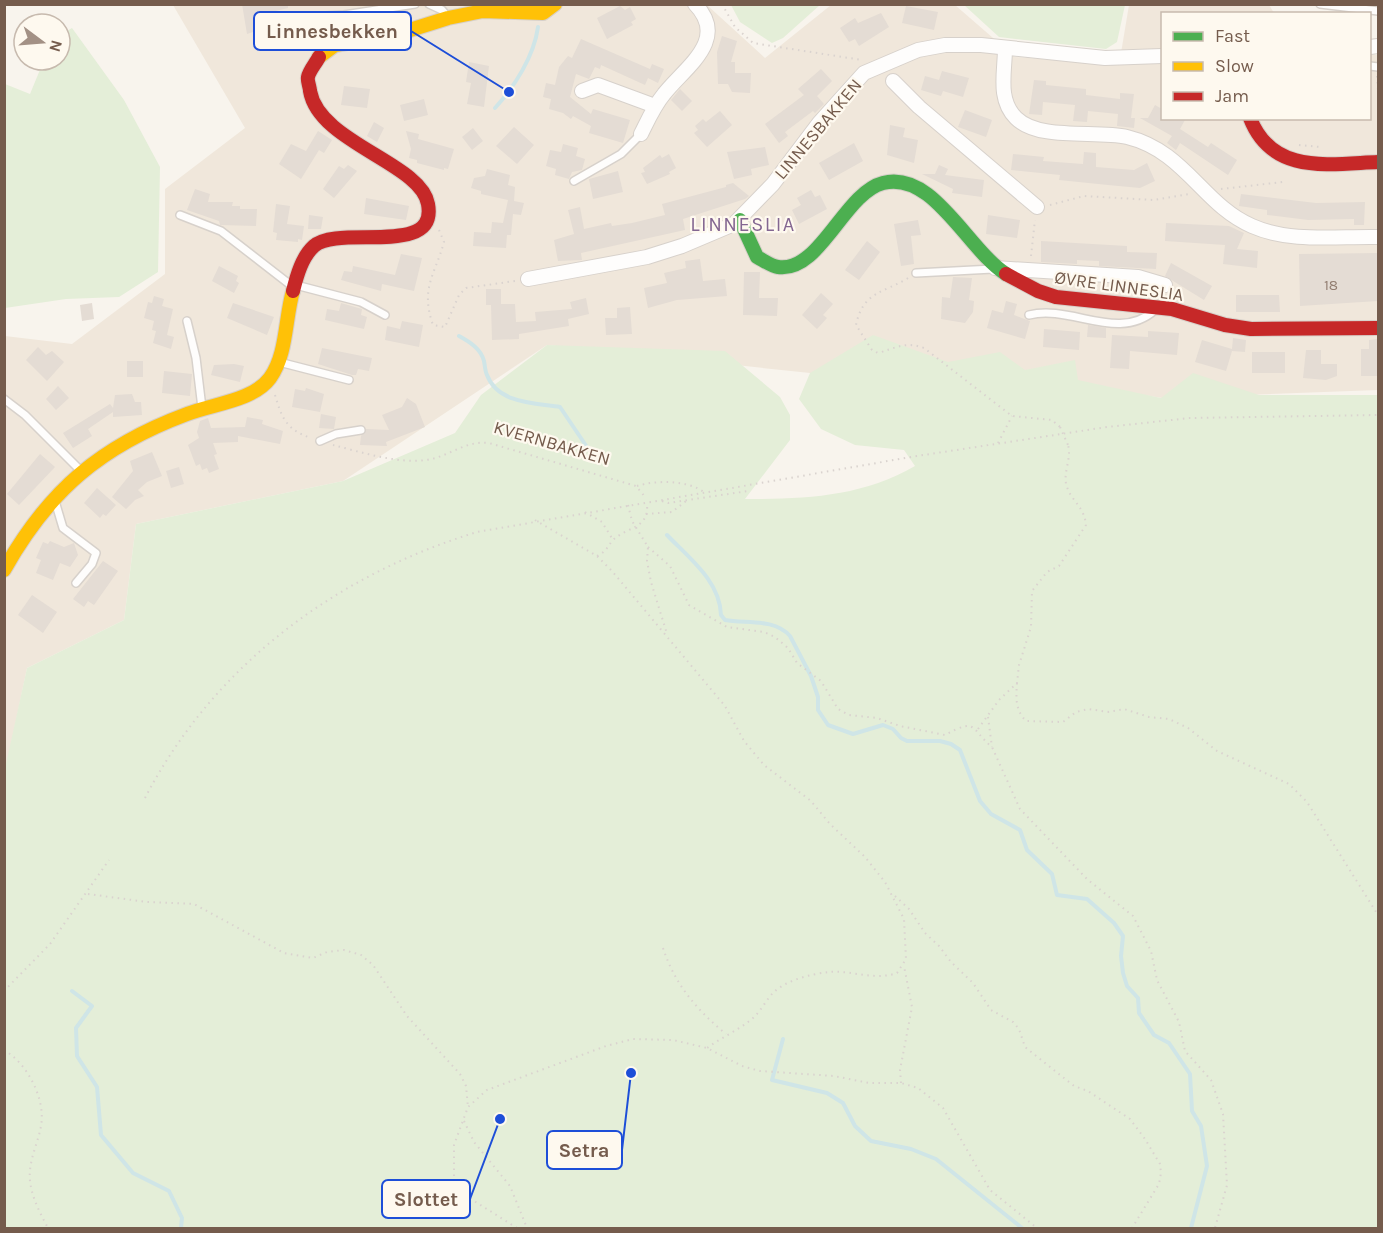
<svg xmlns="http://www.w3.org/2000/svg" width="1383" height="1233" font-family="Karla,sans-serif">
<rect width="100%" height="100%" fill="#f8f4ed"/>
<path fill="#f0e7db" d="M173 5H707L765 58 831 5H955L1015 57 1119 65 1129 5H1269L1274 13 1162 14V118H1370V55H1378V390L1162 398 948 362 810 373 547 345 343 481 136 524 124 620 27 668 5 773V336L72 344 165 274V189L245 128Z"/>
<g fill="#e4eed8">
<path d="M731 5H820L783 38 772 43 740 22Z"/>
<path d="M964 5H1125L1117 42 1106 49 999 37Z"/>
<path d="M72 28 124 100 160 167 158 272 119 297 66 299 5 308V84L30 94 44 60H60V35Z"/>
<path d="M873 335 948 362 1000 352 1025 370 1075 360 1078 380 1161 398 1193 373 1259 395H1378V1228H5L4 773 27 668 124 620 136 524 343 481 455 433 481 395 547 345 725 351 780 397 790 415V440L745 499C806 499 861 497 915 466L904 450 855 445 821 429 799 399 810 373Z"/>
</g>
<g fill="none" stroke-linecap="round" stroke-linejoin="round">
<g stroke="#cfe5e7" stroke-width="4">
<path d="M495 108C515 86 534 56 538 27"/>
<path d="M459 336C470 342 481 349 484 361 485 366 485 371 487 375 498 404 535 403 560 407L595 459"/>
<path d="M667 535C689 558 720 581 721 615L725 620C746 624 774 618 790 636L811 676 818 697V710L828 725 853 734 883 725 893 729 901 738 907 741H940L951 744 960 750 980 801 991 814 1020 830 1027 850 1052 874 1057 895 1087 899 1114 923 1123 936 1121 956 1123 973 1127 986 1138 998 1139 1013 1154 1035 1169 1043 1190 1074 1192 1111 1201 1126 1207 1166 1191 1228"/>
<path d="M72 991 92 1006 76 1028 77 1056 97 1087 101 1135 133 1173 169 1191 182 1218 181 1228"/>
<path d="M783 1039 772 1080 827 1093 843 1103 855 1126 871 1141 911 1149 936 1159 1022 1228"/>
</g>
</g>
<g fill="#e4dcd4">
<path d="M242 4H288V8L255 16 259 30 247 34Z"/>
<path d="M620 6 625 10 630 7 636 19 631 22 633 25 607 39 597 18Z"/>
<path d="M906 6 938 12 934 30 902 23Z"/>
<path d="M881 13 889 27 859 46 855 39 849 42 840 28 855 18 858 23Z"/>
<path d="M722 36 737 41 731 62H735V73H751L750 93 732 92 728 84H718L717 52Z"/>
<path d="M581 39 650 69 652 64 664 69 658 83 648 78 645 85 601 65 600 69 595 67 589 79 576 74 570 97 591 114 593 109 630 120 623 143 589 133 591 126 573 116 571 119 563 113 549 109 551 99 543 97 546 83 555 85 559 67 568 56 572 58Z"/>
<path d="M469 62 489 66 484 107 467 104 471 83 466 82Z"/>
<path d="M821 69 832 81 817 96 824 104 815 113 813 111 785 132 788 136 779 143 765 124 804 95 798 89Z"/>
<path d="M942 71 969 78 963 97 943 91 941 96 921 90 925 76 939 80Z"/>
<path d="M1034 80 1046 81V85L1086 89V95L1120 99V93L1134 94 1131 118H1135L1134 128 1117 126 1118 114 1088 111 1087 122 1073 121 1075 105 1043 102 1042 115 1029 114Z"/>
<path d="M344 86 370 89 367 108 341 105Z"/>
<path d="M680 89 692 101 682 111 671 100Z"/>
<path d="M424 99 428 115 404 121 400 105Z"/>
<path d="M1155 105 1162 109V118H1186L1180 129 1208 147 1211 143 1237 160 1228 175 1180 143 1176 150 1167 143 1172 136 1140 118H1148Z"/>
<path d="M965 110 992 120 986 137 958 127Z"/>
<path d="M720 111 732 125 707 147 694 133 698 130 695 126 703 119 706 122Z"/>
<path d="M374 122 384 128 377 142 367 136Z"/>
<path d="M890 125 905 128 903 137 918 140 914 163 887 155Z"/>
<path d="M514 127 534 145 517 164 496 146Z"/>
<path d="M473 128 483 141 472 150 462 137Z"/>
<path d="M318 131 332 140 324 153 319 150 301 179 279 164 291 144 306 151Z"/>
<path d="M406 131 419 134 418 139 454 149 448 169 444 168V170L417 163V160L409 158 411 149Z"/>
<path d="M854 143 863 161 829 180 819 163Z"/>
<path d="M563 144 578 148 576 156 585 159 582 170 572 172 569 179 555 175 556 169 546 166 550 150 561 152Z"/>
<path d="M765 147 769 165 751 169 752 175 734 179 727 152Z"/>
<path d="M1084 152 1096 153V167L1134 170 1147 163 1155 181 1140 188 1108 185 1059 180 1060 175 1011 170 1013 154 1044 157 1043 161 1083 164Z"/>
<path d="M669 154 676 168 669 172 670 174 647 184 641 173 645 172 643 168 660 155 662 158Z"/>
<path d="M348 165 357 171 334 198 323 189 339 166 344 169Z"/>
<path d="M939 165 948 169 945 175 984 180 982 197 952 193 953 189 922 174H935Z"/>
<path d="M487 169 510 175 508 185 515 187 514 201 524 203 521 215 513 214 511 235H507L506 248 473 246 474 232 491 233 492 222 503 223 508 200 481 194V191L471 188 474 178 485 176Z"/>
<path d="M618 171 623 192 593 199 589 179Z"/>
<path d="M733 183 749 196 745 199 683 219 685 230 581 253 582 260 558 261 554 240 574 234 568 210 580 207 584 229 611 223 612 226 632 223 665 215 662 204 726 187V185Z"/>
<path d="M195 189 210 194 208 202H233L232 206H240V209H257L256 226 220 225 219 221 187 210Z"/>
<path d="M811 190 815 197 820 195 827 209 799 224 792 210 801 205 797 198Z"/>
<path d="M1241 194 1316 203 1365 202 1364 225H1354V219L1308 220 1267 215V210L1239 206Z"/>
<path d="M366 198 409 206 406 220 364 214Z"/>
<path d="M276 204 290 206 287 224 304 226 302 240 298 239V242L276 240 277 233 273 232Z"/>
<path d="M309 215 323 217 321 229H308Z"/>
<path d="M988 215 1020 220 1017 238 986 234Z"/>
<path d="M918 220 921 235 911 236 914 264 901 266 894 224Z"/>
<path d="M1166 223 1229 226 1244 233 1237 249 1258 251 1257 268 1223 264 1225 245 1165 241Z"/>
<path d="M867 241 880 252 859 280 845 270Z"/>
<path d="M1041 241 1127 246V252L1157 253 1156 269 1099 266V261L1077 260V264L1041 262Z"/>
<path d="M1378 253V301L1300 306 1299 254Z"/>
<path d="M401 254 422 258 414 291 382 284 381 291 341 280 344 271 352 272 353 266 395 275Z"/>
<path d="M700 259 703 281 725 279 727 296 677 300 648 308 644 288 667 283 664 273 686 268 685 261Z"/>
<path d="M1171 263 1212 286 1204 300 1165 276Z"/>
<path d="M219 266 238 276 236 281 239 283 234 293 212 281Z"/>
<path d="M744 272H760L759 298H778L777 316 743 315Z"/>
<path d="M953 277 972 278 969 300 974 301 973 312 965 323 941 319 942 297 950 298Z"/>
<path d="M486 289H501V304H515L516 322 536 321 535 312 572 309 570 302 586 298 589 314 568 319 569 326 519 334V339L492 340 491 305H486Z"/>
<path d="M821 293 833 304 823 315 827 318 817 329 802 315Z"/>
<path d="M1236 295H1279L1280 312H1236Z"/>
<path d="M154 296 164 299 162 306 173 309 167 335 174 337 171 349 153 343 156 331 152 330 154 321 144 318 148 302 152 303Z"/>
<path d="M1006 301 1017 304 1014 315 1030 321 1025 339 987 328 992 310 1003 313Z"/>
<path d="M92 303 94 319 82 321 80 305Z"/>
<path d="M233 303 274 317 267 335 227 318Z"/>
<path d="M341 303 362 309 361 315 367 317 364 329 325 320 327 309 339 311Z"/>
<path d="M630 307 632 334 606 335 605 318H617V308Z"/>
<path d="M402 321 423 325 419 347 385 340 387 326 400 329Z"/>
<path d="M1088 325 1106 328V338L1087 337Z"/>
<path d="M1044 329 1080 332 1079 350 1043 347Z"/>
<path d="M1148 331 1179 333 1177 355 1130 351 1129 369 1110 368 1112 335 1148 337Z"/>
<path d="M1233 338 1246 340 1245 352 1232 351 1226 371 1195 362 1202 340 1232 349Z"/>
<path d="M1378 339V376H1361V349H1369V340Z"/>
<path d="M38 347 46 355 52 351 64 362 47 381 26 360Z"/>
<path d="M322 348 372 358 369 371 358 369 356 375H352L318 364Z"/>
<path d="M1306 350H1321V364H1337V376L1326 380 1303 378Z"/>
<rect x="1252" y="352" width="33" height="21"/>
<rect x="127" y="361" width="16" height="16"/>
<path d="M234 364 244 366 240 382 211 375 214 365Z"/>
<path d="M164 371 192 374 190 396 162 393Z"/>
<path d="M58 386 69 398 56 410 46 399Z"/>
<path d="M306 388 324 394 320 412 292 407 295 389 305 391Z"/>
<path d="M132 394 135 402H141L142 415 113 417V412L88 429 92 436 73 448 63 433 110 404 113 408 115 395Z"/>
<path d="M407 398 416 404 425 427 386 442 387 446 360 445 361 436 366 429 389 430 382 415 402 407Z"/>
<path d="M321 414 336 417 334 429 319 428Z"/>
<path d="M247 417 263 420 262 424 283 431 280 444 238 436V442L213 443 217 454 214 455 219 469 209 473 207 468 202 470 200 464 196 466 188 445 199 438 197 432 200 421 208 418 211 428 245 427Z"/>
<path d="M152 452 162 476 147 482 138 490 144 496 135 500 126 509 112 497 133 471 130 461Z"/>
<path d="M40 454 55 467 19 505 7 494Z"/>
<path d="M179 467 184 484 171 488 166 471Z"/>
<path d="M97 488 116 505 106 516 103 514 100 518 84 503Z"/>
<path d="M50 541 64 547 74 543 78 555 70 567 60 563 53 580 36 573 41 560 36 558 43 542 48 544Z"/>
<path d="M103 561 118 571 94 605 88 601 84 607 73 599Z"/>
<path d="M32 595 57 612 43 633 18 615Z"/>
</g>
<g fill="none" stroke-linecap="round" stroke-linejoin="round">
<g stroke="#d7d1cb" stroke-width="10">
<g id="lane">
<path d="M429 4 442 10 447 16"/>
<path d="M1320 4 1378 11"/>
<path d="M272 19 344 15 415 4"/>
<path d="M1370 66 1378 67"/>
<path d="M574 181 621 154 641 134"/>
<path d="M180 215 221 231 288 283 361 302 385 315"/>
<path d="M916 273 993 269"/>
<path d="M1029 315C1071 304 1118 343 1155 310"/>
<path d="M187 321 196 358 202 408"/>
<path d="M279 362 349 380"/>
<path d="M4 399 25 415 79 469"/>
<path d="M320 441 336 434 361 430"/>
<path d="M55 501 63 528 96 553 92 564 76 583"/>
</g>
</g>
<g stroke="#d7d1cb" stroke-width="16">
<g id="street">
<path d="M1370 47 1378 46"/>
<path d="M1005 48C1005 72 997 99 1016 118 1039 141 1096 130 1127 137 1185 151 1203 205 1252 226 1290 243 1337 236 1378 237"/>
<path d="M893 81 919 107 1037 207"/>
<path d="M582 91 598 85 655 106"/>
<path d="M641 134C648 120 654 106 664 94 684 68 730 40 695 4"/>
<path d="M995 268 1138 277 1165 285"/>
<path d="M528 279 647 257 682 246 734 224 773 184 819 123 864 73 918 50 945 45H981L1105 58 1162 56"/>
</g>
</g>
<g stroke="#d7d0c9" stroke-width="16">
<path id="fast" d="M740 220 757 257C763 260 771 266 778 267 820 273 844 193 883 183 933 170 967 249 1006 274"/>
</g>
<g stroke="#d7d0c9" stroke-width="16">
<g id="slow">
<path d="M319 57 335 45 394 35 448 18 483 11 543 13 555 4"/>
<path d="M4 570C49 490 101 446 187 414 212 404 253 401 270 378 287 355 285 318 293 291"/>
</g>
</g>
<g stroke="#d7d0c9" stroke-width="16">
<g id="jam">
<path d="M1250 118C1272 175 1328 164 1378 162"/>
<path d="M1006 274 1038 291 1056 297 1172 309 1225 325 1251 329 1378 328"/>
<path d="M293 291C297 275 302 257 314 246 339 224 438 258 428 204 421 163 319 143 310 91 310 87 307 81 308 77 309 71 316 63 319 57"/>
</g>
</g>
<g stroke="#dad3cf" stroke-width="2" stroke-dasharray="1.5 4.5" stroke-linecap="butt">
<path d="M722 4 735 27 753 43 862 60"/>
<path d="M1377 76 1378 90"/>
<path d="M1299 145 1321 147"/>
<path d="M1221 189 1283 182"/>
<path d="M1050 205 1084 196 1153 200 1189 194"/>
<path d="M439 230 444 242C435 275 420 288 433 325L445 327 459 295 466 288 515 281"/>
<path d="M1031 256 1035 220"/>
<path d="M908 278C884 293 863 291 856 325L872 350 878 353C896 348 905 341 924 348L1012 416 1052 420 1060 427"/>
<path d="M275 395C282 419 287 430 311 438"/>
<path d="M998 443 1012 416"/>
<path d="M333 445C361 452 397 464 426 460 449 457 465 440 489 443L636 486 646 498"/>
<path d="M637 486C656 480 687 480 704 492"/>
<path d="M662 501 668 503 748 491"/>
<path d="M628 505 632 521 648 547 647 561 651 582 667 634"/>
<path d="M585 512 602 522 613 540"/>
<path d="M646 514 672 512 686 501"/>
<path d="M535 520 597 556 612 571 725 706 744 741 764 765 811 801 830 824 865 857 885 882 904 919 906 959 897 973C874 981 852 970 829 972 811 974 786 980 773 993 766 1000 761 1011 753 1018 739 1030 722 1037 707 1048"/>
<path d="M648 547 670 566 689 605 727 627 764 632 775 637 788 648 797 663 821 681 838 709 849 715 877 718 900 726 945 735C978 717 970 729 992 747L1020 809 1087 879 1133 916 1151 951 1157 980 1179 1022 1185 1051 1211 1080 1223 1114 1227 1185 1215 1228"/>
<path d="M597 556C607 551 607 547 613 540 626 527 649 529 647 505"/>
<path d="M1017 683C1016 697 1015 710 1026 721L1063 722 1076 712 1088 709 1109 712 1124 709 1149 717 1169 719 1188 728 1217 751 1289 784 1307 802 1378 915"/>
<path d="M988 717 992 747"/>
<path d="M978 729 999 700 1017 683 1019 665 1031 627 1032 591 1047 572 1059 566 1086 525C1084 506 1072 502 1067 487 1062 474 1072 459 1068 445"/>
<path d="M145 798C214 665 336 575 477 532L917 456 1107 427 1190 418 1378 415"/>
<path d="M88 894 147 902 194 904 284 953 313 958 327 952 344 950 361 955 373 965 407 1016 460 1074 466 1086 468 1107"/>
<path d="M895 896 909 909 925 933 939 946 951 962 973 983 991 1010 1013 1022 1019 1029 1025 1047 1074 1086 1088 1091 1130 1119 1145 1139 1160 1164 1161 1173 1159 1184 1132 1228"/>
<path d="M663 948C675 985 697 1010 726 1034"/>
<path d="M4 991 50 944 109 860"/>
<path d="M4 1050C27 1063 46 1099 41 1126 38 1144 28 1161 30 1181 32 1198 40 1213 48 1228"/>
<path d="M901 1083 900 1070 912 1007 904 966"/>
<path d="M464 1121 474 1142 510 1186 527 1228"/>
<path d="M517 1228 463 1194 454 1176V1145L468 1107 487 1090 606 1046 633 1039 673 1040 707 1048 742 1066 760 1071 834 1076 869 1083H901L918 1088 943 1108 990 1190 1037 1228"/>
</g>
<use href="#lane" stroke="#fefdfc" stroke-width="7"/>
<use href="#street" stroke="#fefdfc" stroke-width="14"/>
<use href="#fast" stroke="#4caf50" stroke-width="14"/>
<use href="#slow" stroke="#ffc107" stroke-width="14"/>
<use href="#jam" stroke="#c62828" stroke-width="14"/>
<path stroke="#dad3cf" stroke-width="2" stroke-dasharray="1.5 4.5" stroke-linecap="butt" d="M1060 427 1068 445"/>
</g>
<g text-anchor="middle" dominant-baseline="central" stroke-width="4.5" stroke-linejoin="round" paint-order="stroke">
<g font-size="15" fill="#927e71">
<text x="1331" y="285">18</text>
</g>
<g font-size="18" fill="#755c4d" stroke="#fef9ef">
<text transform="translate(818 129) rotate(-50)">LINNESBAKKEN</text>
<text transform="translate(1119 286) rotate(8)">ØVRE LINNESLIA</text>
<text transform="translate(552 443) rotate(16)">KVERNBAKKEN</text>
</g>
<g font-size="20" letter-spacing="1.5" fill="#836691" stroke="#fef9ef">
<text x="743" y="224">LINNESLIA</text>
</g>
</g>
<path fill="none" stroke="#1d4ed8" stroke-width="2" d="M509 92L411 31M631 1073L622 1150M500 1119L470 1199"/>
<g fill="#1d4ed8" stroke="#fef9ef" stroke-width="2">
<circle cx="509" cy="92" r="6"/>
<circle cx="631" cy="1073" r="6"/>
<circle cx="500" cy="1119" r="6"/>
</g>
<g fill="#fef9ef" stroke="#1d4ed8" stroke-width="2">
<rect x="254" y="12" width="157" height="38" rx="6"/>
<rect x="547" y="1131" width="75" height="38" rx="6"/>
<rect x="382" y="1180" width="88" height="38" rx="6"/>
</g>
<g font-size="20" text-anchor="middle" font-weight="bold" fill="#755c4d">
<text x="332" y="38">Linnesbekken</text>
<text x="584" y="1157">Setra</text>
<text x="426" y="1206">Slottet</text>
</g>
<rect width="1383" height="1233" fill="none" stroke="#755c4d" stroke-width="12"/>
<rect x="1161" y="12" width="210" height="108" fill="#fef9ef" stroke="#c7baae" stroke-width="1.5"/>
<rect x="1173" y="32" width="30" height="9" fill="#4caf50" stroke="#c7baae" stroke-width="1.5"/>
<text x="1215" y="42" font-size="18" fill="#755c4d">Fast</text>
<rect x="1173" y="62" width="30" height="9" fill="#ffc107" stroke="#c7baae" stroke-width="1.5"/>
<text x="1215" y="72" font-size="18" fill="#755c4d">Slow</text>
<rect x="1173" y="92" width="30" height="9" fill="#c62828" stroke="#c7baae" stroke-width="1.5"/>
<text x="1215" y="102" font-size="18" fill="#755c4d">Jam</text>
<g transform="translate(42 42) rotate(106)"><circle r="28" fill="#fef9ef" stroke="#c7baae" stroke-width="1.5"/>
<path d="M0-4.5L10 22L0 15L-10 22Z" fill="#a39185"/>
<text y="-9" font-size="16" font-weight="bold" text-anchor="middle" fill="#755c4d">N</text>
</g>
</svg>
